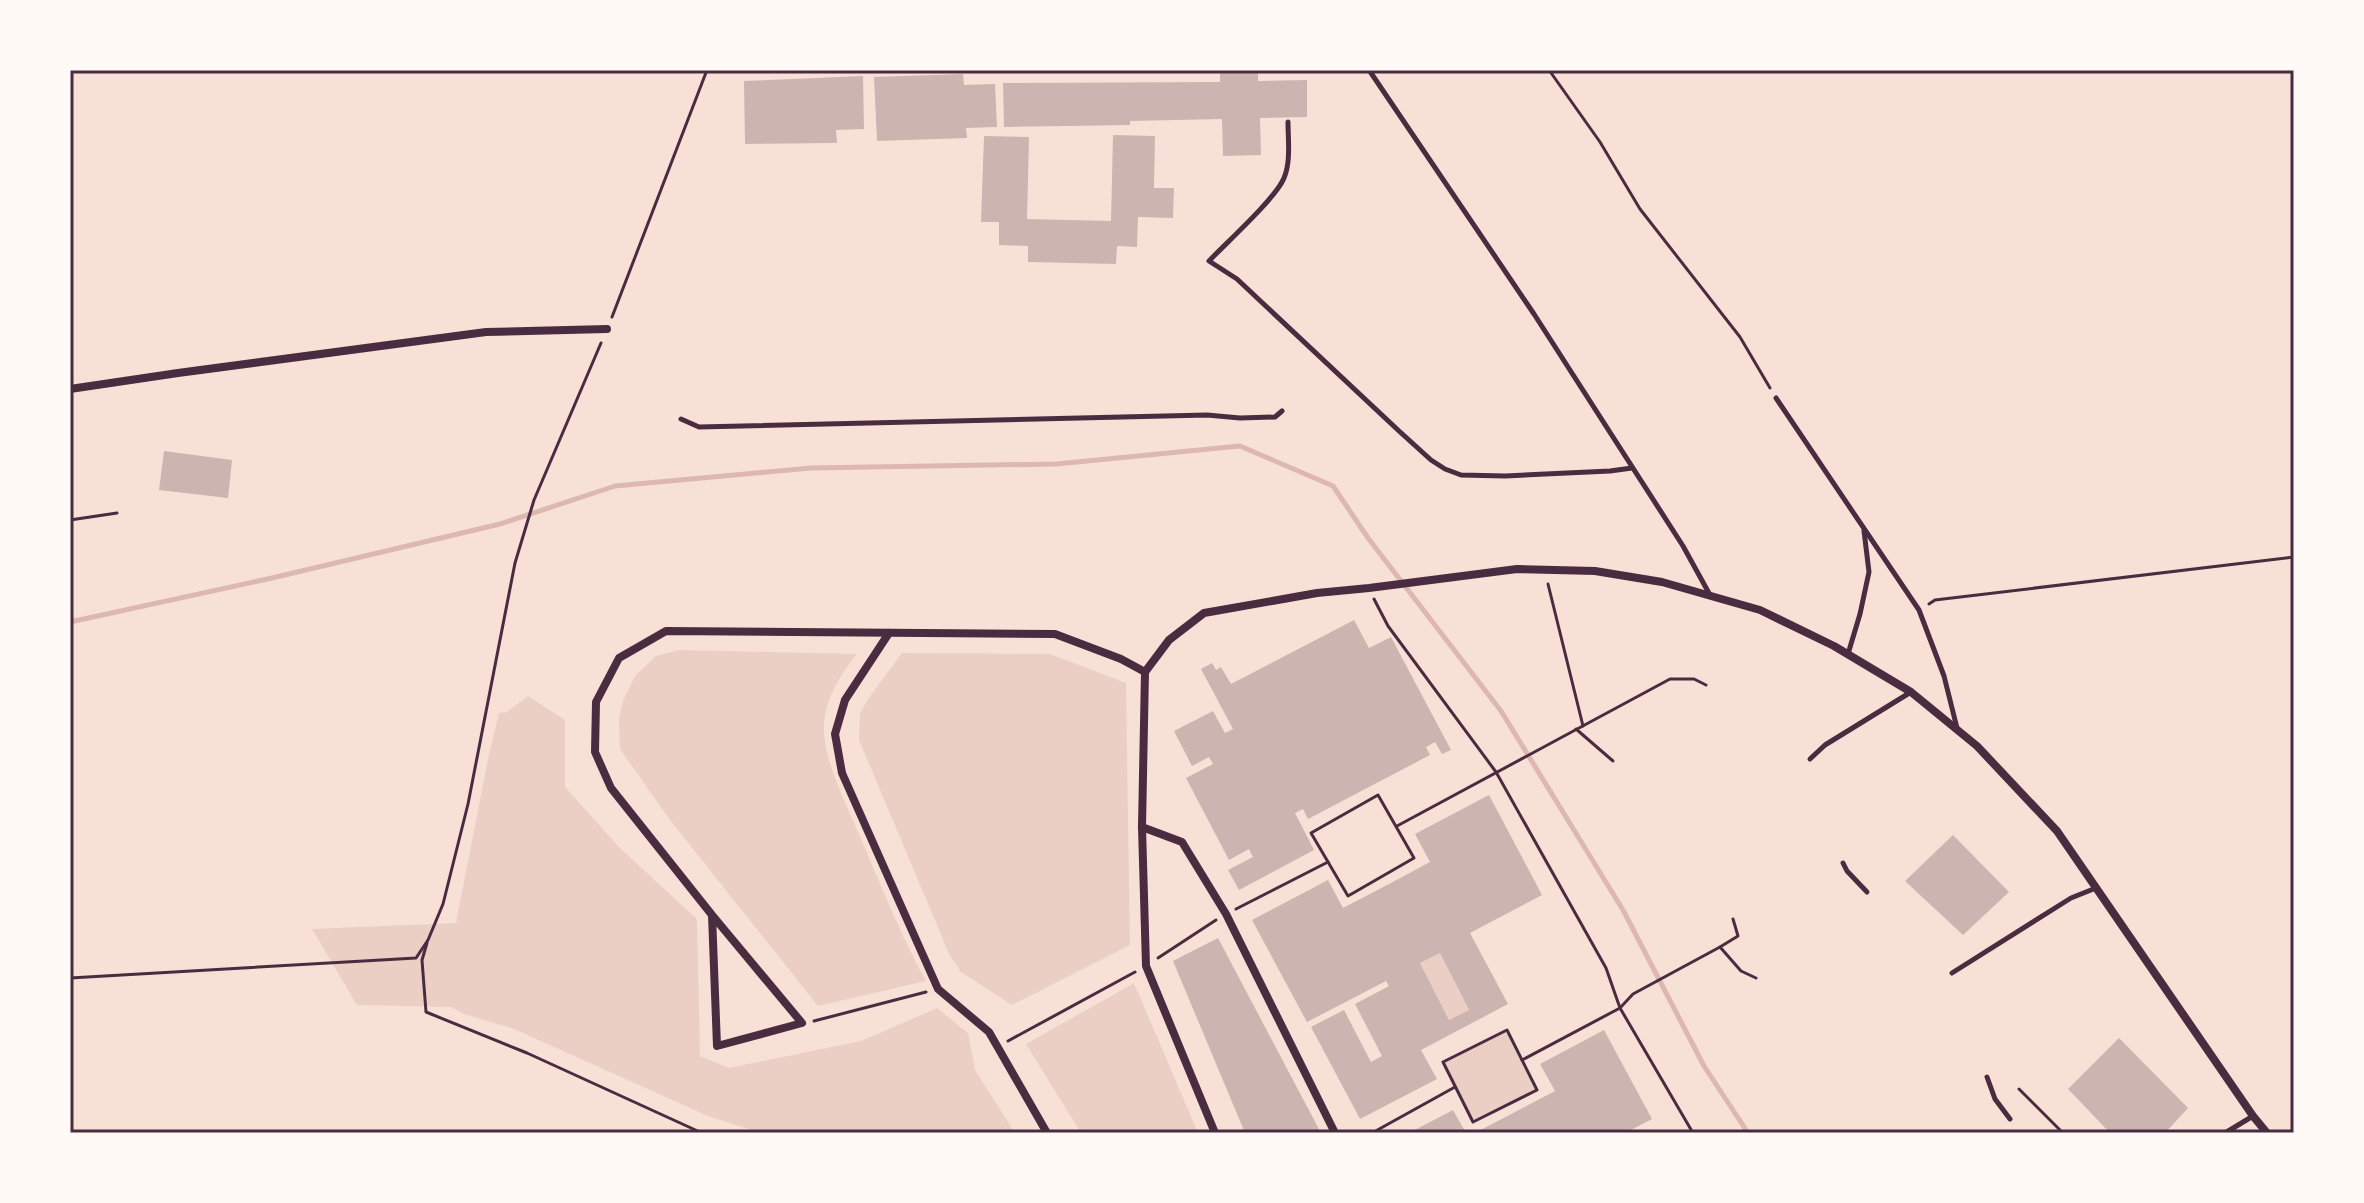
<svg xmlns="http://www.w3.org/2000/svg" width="2364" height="1203" font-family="Inter,sans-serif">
<rect width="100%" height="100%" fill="#f7e1d7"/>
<g fill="#ebcfc5">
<path d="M679 650 857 654C840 676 826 696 824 725 822 758 849 810 862 841 882 888 901 936 926 981L818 1006 670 820 620 749 619 718 623 701 635 676 656 656Z"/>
<path d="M902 653 1050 654 1126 683 1130 945 1012 1005 961 972 950 956 859 740 860 713 868 699Z"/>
<path d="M528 696 565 720V787L619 847 697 919 700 1056 729 1068 861 1041 937 1008 968 1033 975 1070 1015 1133H761L708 1116 514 1029 464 1014 451 1007 357 1005 312 929 456 923 488 759 499 713 507 712Z"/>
<path d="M1440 953 1469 1010 1449 1020 1420 963Z"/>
<path d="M1134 983 1198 1133H1081L1026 1044Z"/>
<path d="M1507 1030 1537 1090 1473 1122 1443 1062Z"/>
</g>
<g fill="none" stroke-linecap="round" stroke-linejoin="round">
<path stroke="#dcb8b0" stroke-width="5" d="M70 622 272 578 500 524 615 486 811 468 1056 464 1240 446 1333 486 1368 538 1501 711 1623 910 1704 1066 1748 1133"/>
</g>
<g fill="#ccb4b1" fill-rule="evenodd">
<path d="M1220 70H1258V81L1307 80V117L1260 118 1261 155 1223 156 1222 119 1130 121V125L1004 127 1003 83 1220 82Z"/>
<path d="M963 74 964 85 995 84 997 127 966 128 967 138 877 141 874 77Z"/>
<path d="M863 76 864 129 836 130 837 143 745 144 744 81Z"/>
<path d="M1113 135 1155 136 1154 188H1174L1173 218 1138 217 1137 247 1117 246 1116 264 1028 262V246L999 245V222H981L984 136 1029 137 1027 219 1111 221Z"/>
<path d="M164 451 232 460 228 498 159 490Z"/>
<path d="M1354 620 1369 648 1391 637 1451 750 1442 754 1435 742 1426 747 1430 755 1308 819 1303 809 1295 813 1314 850 1239 890 1228 870 1253 857 1249 849 1229 860 1186 778 1213 764 1209 757 1192 766 1174 731 1213 711 1225 733 1233 729 1201 669 1212 663 1216 670 1221 667 1231 684Z"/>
<path d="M1489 795 1542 895 1470 933 1508 1004 1421 1050 1437 1079 1360 1119 1311 1027 1344 1010 1371 1062 1382 1056 1355 1004 1389 986 1386 981 1307 1022 1252 920 1328 880 1343 908 1389 884 1430 862 1415 834ZM1440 953 1469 1010 1449 1020 1420 963Z"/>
<path d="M1953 835 2009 892 1963 935 1905 881Z"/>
<path d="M1218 938 1321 1133H1245L1173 961Z"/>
<path d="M1604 1030 1652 1119 1625 1133H1475L1555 1091 1540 1064Z"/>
<path d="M2119 1038 2188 1108 2165 1133H2110L2068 1089Z"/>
<path d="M1453 1110 1466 1133H1409Z"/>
</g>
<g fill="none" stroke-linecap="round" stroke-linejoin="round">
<g stroke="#4a2c40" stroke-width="3">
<path d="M1549 70 1600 142 1640 209 1740 337 1770 388"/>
<path d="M612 317 707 70"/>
<path d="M70 520 117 513"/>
<path d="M1548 584 1583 726"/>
<path d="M1374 599 1388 626 1496 772 1606 968 1620 1008 1693 1133"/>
<path d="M1929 604 1935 600 2294 557"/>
<path d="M1576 729 1613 761"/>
<path d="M1378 795 1414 858 1348 896 1311 833Z"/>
<path d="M1397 826 1670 679H1694L1706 685"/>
<path d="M1236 909 1328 862"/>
<path d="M427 943 422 960 426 1012 527 1053 702 1133"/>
<path d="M1720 947 1738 936 1733 919"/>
<path d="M1158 958 1216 920"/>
<path d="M70 978 416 958 428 940 443 904 468 804 515 563 534 500 601 343"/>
<path d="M814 1021 926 992"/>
<path d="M1507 1030 1537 1090 1473 1122 1443 1062Z"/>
<path d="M1008 1041 1135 972"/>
<path d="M1522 1060 1620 1008 1633 994 1720 947 1741 971 1756 978"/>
<path d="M2019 1089 2063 1133"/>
<path d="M1372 1133 1455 1087"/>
</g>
<g stroke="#4a2c40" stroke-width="5">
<path d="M1369 70 1534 314 1683 546 1710 595"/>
<path d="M1288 122C1288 139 1291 162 1284 178 1276 198 1226 243 1209 261L1237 279 1399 431 1431 460 1445 469 1461 475 1505 476 1610 471 1632 468"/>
<path d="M1776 398 1919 610 1944 676 1957 728"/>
<path d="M681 419 699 427 1207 415 1240 418 1275 417 1282 411"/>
<path d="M1848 654 1860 614 1869 572 1864 531"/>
<path d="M1810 759 1825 745 1911 692"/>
<path d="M1843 863 1847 871 1867 892"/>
<path d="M1952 973 2071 898 2096 888"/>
<path d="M1987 1077 1995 1099 2010 1119"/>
<path d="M2225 1133 2253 1116"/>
</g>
<g stroke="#4a2c40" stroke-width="8">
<path d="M70 389 178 373 486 332 607 329"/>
<path d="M889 633 845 700 835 734 842 773 938 989 989 1032 1047 1133"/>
<path d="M1142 827 1182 842 1226 914 1335 1133"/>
<path d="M712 915 802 1023 717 1046 712 915 611 788 595 752 596 702 619 658 666 631 1055 634 1121 659 1145 672"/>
<path d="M1215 1133 1146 966 1142 827 1145 672 1169 640 1204 613 1317 593 1369 588 1517 569 1595 571 1662 582 1760 610 1834 646 1911 692 1977 746 2057 831 2253 1116 2267 1133"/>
</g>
</g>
<rect width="2364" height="1203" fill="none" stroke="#fffaf5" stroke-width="144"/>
<rect x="72" y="72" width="2220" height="1059" fill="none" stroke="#4a2c40" stroke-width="3"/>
</svg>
